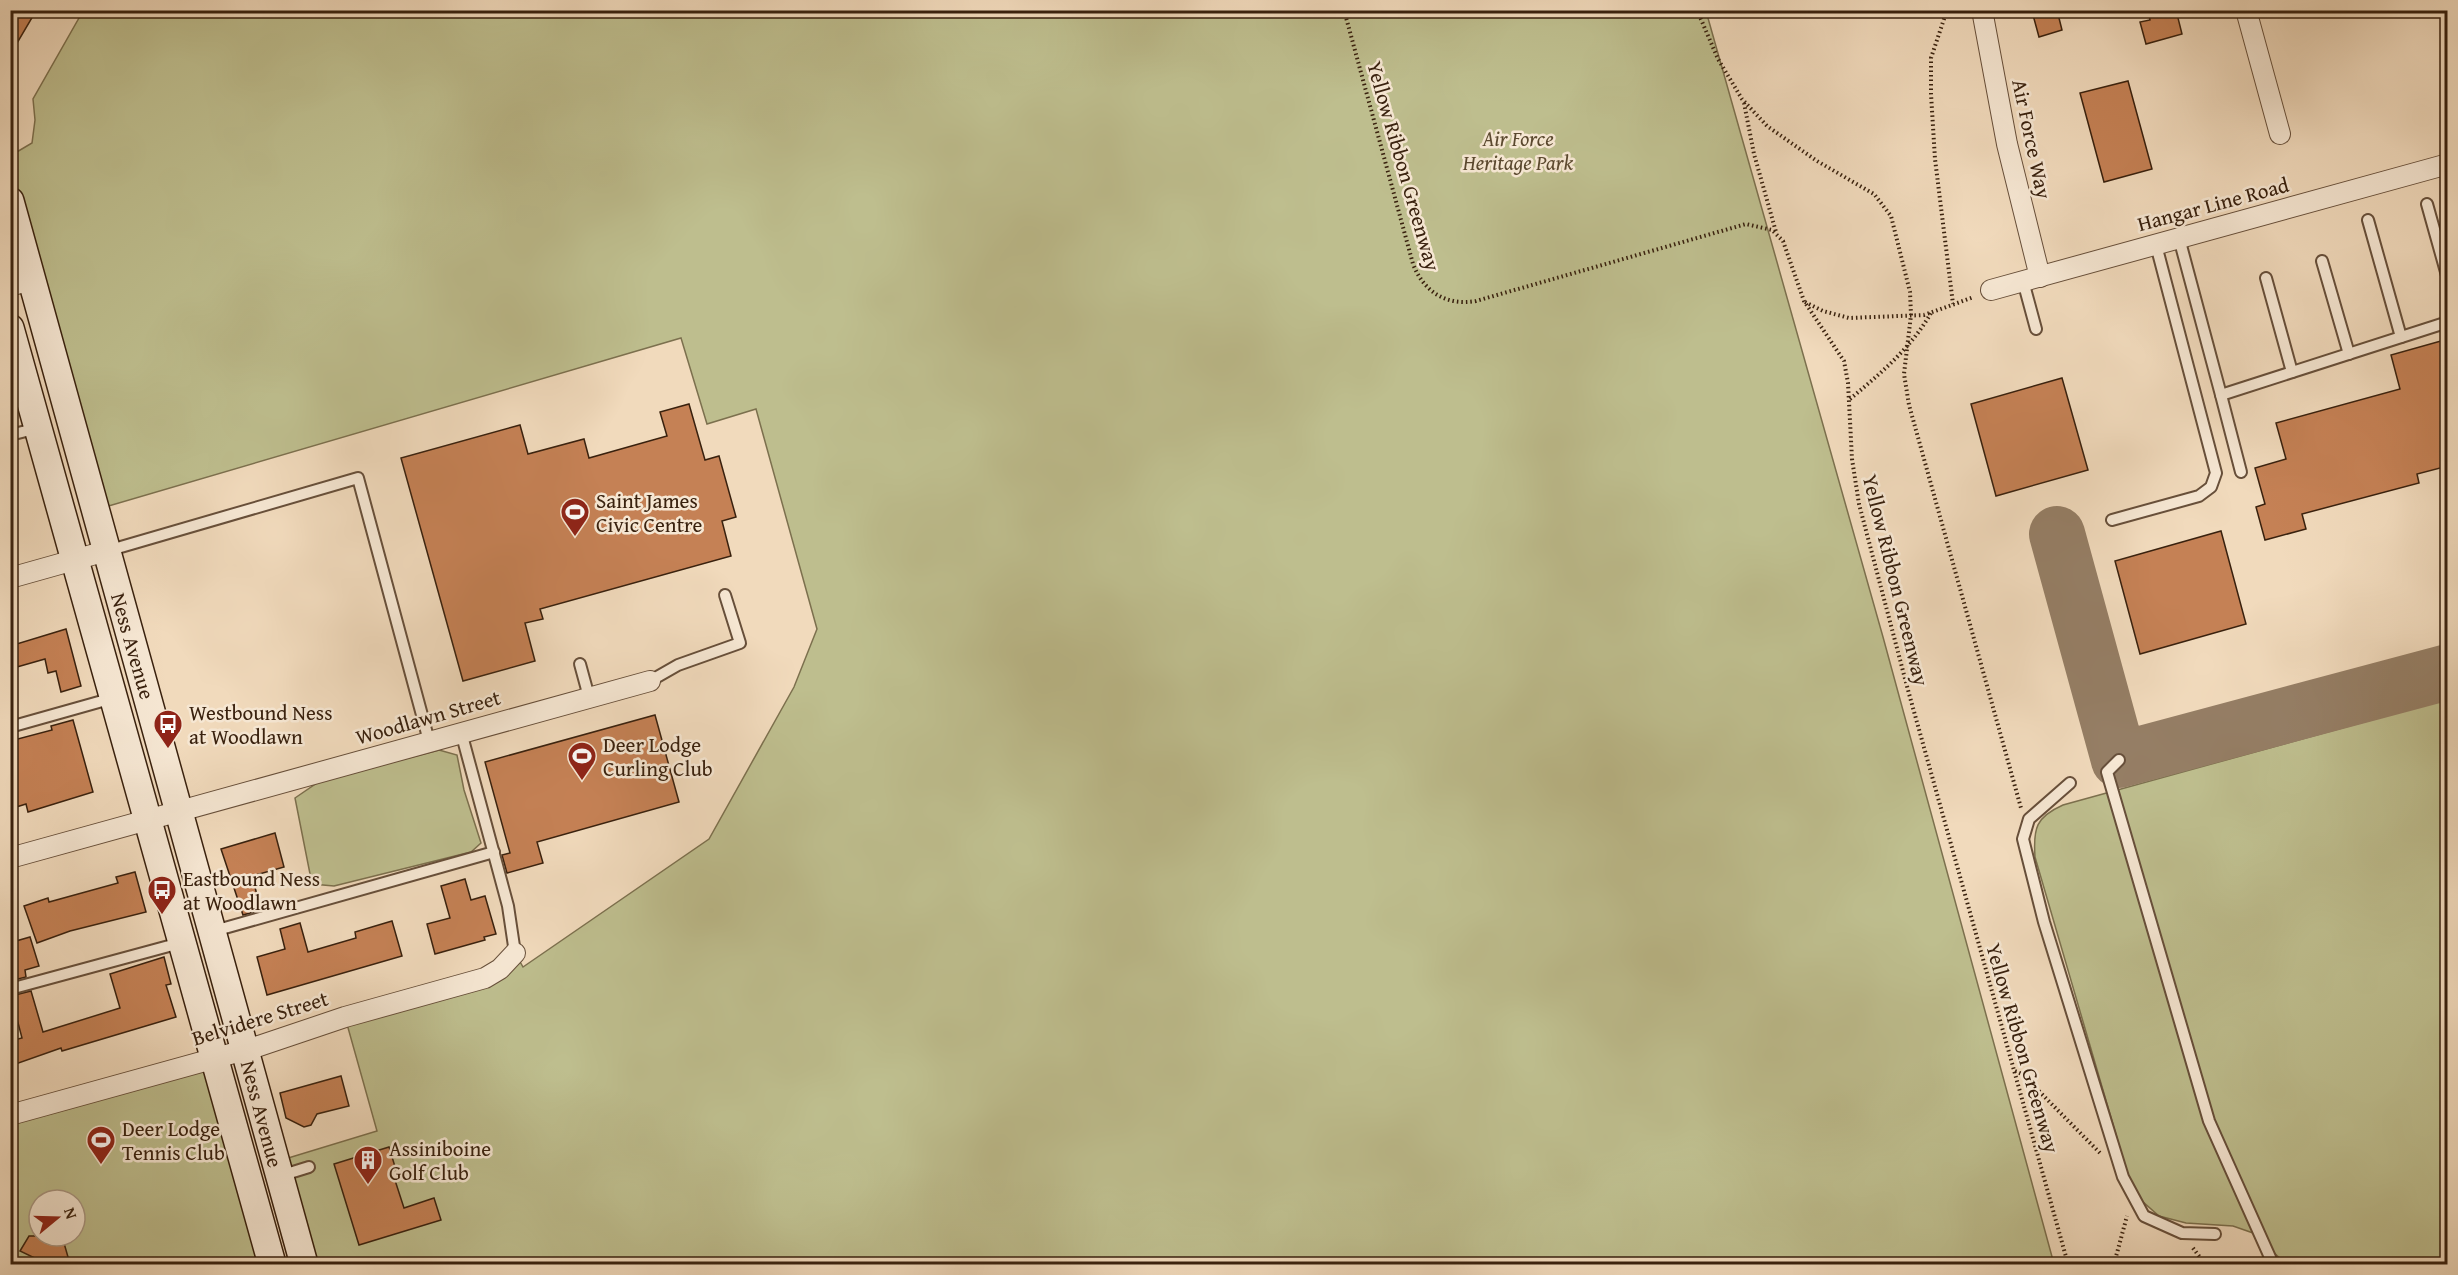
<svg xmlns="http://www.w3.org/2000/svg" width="2458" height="1275" font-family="'Gentium Book Plus',serif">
<rect width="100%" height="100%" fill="#f1dabc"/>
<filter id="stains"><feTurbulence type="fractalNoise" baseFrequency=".00333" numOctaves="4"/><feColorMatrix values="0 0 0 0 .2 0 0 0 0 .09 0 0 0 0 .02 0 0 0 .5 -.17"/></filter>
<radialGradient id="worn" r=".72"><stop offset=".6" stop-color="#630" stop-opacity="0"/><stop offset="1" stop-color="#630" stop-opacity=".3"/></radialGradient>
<g fill="#bebe8e" stroke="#7c704e" stroke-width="1.5" fill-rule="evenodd">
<path d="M83 11H1706L1883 637 2054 1264H304L275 1162 377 1131 345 1017 485 978 515 953 523 967 709 839 794 687 817 629 756 409 707 424 681 338 95 510 11 201 10 156 32 143 35 120 33 99Z"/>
<path d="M2447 699V1264H2286L2253 1233 2233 1226 2186 1223 2159 1216 2133 1193 2035 857C2033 828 2036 817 2063 805Z"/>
<path d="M439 750 457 755 464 790 481 843 471 852 334 886 312 884 295 798 320 781Z"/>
<path d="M213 1058 272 1264H11V1115ZM39 1200H75V1236H39Z"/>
</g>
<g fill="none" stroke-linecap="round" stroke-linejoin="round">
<path stroke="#957e65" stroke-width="56" d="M2057 534 2119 760 2448 672"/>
</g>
<g fill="#c58155" stroke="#39210e" stroke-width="1.5">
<path d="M10 10H24L33 16 10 55Z"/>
<path d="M2050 10H2057L2062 30 2039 37 2033 15Z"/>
<path d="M2148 10H2176L2182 34 2146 44 2140 22 2150 20Z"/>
<path d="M2128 81 2152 169 2104 182 2080 93Z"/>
<path d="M2448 339V466L2417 474 2419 483 2302 514 2306 529 2265 540 2256 507 2265 504 2255 468 2286 459 2276 423 2400 389 2391 355Z"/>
<path d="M2062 378 2088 470 1996 496 1971 404Z"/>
<path d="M689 404 705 460 719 456 736 517 722 521 731 556 540 609 543 619 525 623 535 661 463 681 401 458 520 425 528 454 584 439 589 458 667 436 660 412Z"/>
<path d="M2221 531 2246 624 2140 654 2115 561Z"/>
<path d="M66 629 81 686 61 692 56 671 48 673 45 659 10 669V646Z"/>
<path d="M655 715 679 802 537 842 543 863 507 873 502 855 510 853 485 762Z"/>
<path d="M73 720 93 792 28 812 26 804 10 809V741L52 730 51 726Z"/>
<path d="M275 833 284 867 252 876 261 910 243 915 221 849Z"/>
<path d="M135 872 146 912 70 931 37 943 24 906 48 898 49 902 118 883 116 877Z"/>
<path d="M465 879 471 900 485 896 496 934 484 937 485 940 435 954 427 924 450 918 441 886Z"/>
<path d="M392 921 402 956 267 995 257 957 285 949 280 929 300 923 308 952 356 938 355 932Z"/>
<path d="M30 937 39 966 25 970 26 977 10 981V938H15L16 941Z"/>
<path d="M164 957 171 984 166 985 176 1017 62 1051 61 1048 10 1066V1041L22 1038 11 996 31 991 43 1032 120 1008 110 974Z"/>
<path d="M341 1076 349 1106 317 1114 311 1125 304 1127 286 1118 280 1093Z"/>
<path d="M389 1147 396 1170 392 1171 404 1208 434 1198 441 1220 359 1245 334 1164Z"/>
<path d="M29 1236H62L70 1264H47L20 1251Z"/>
</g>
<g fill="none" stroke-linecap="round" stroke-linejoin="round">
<g stroke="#674f3a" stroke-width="14">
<g id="lane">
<path d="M2427 204 2448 279"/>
<path d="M2368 220 2401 337"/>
<path d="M2179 238 2221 395 2448 322"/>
<path d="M2322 261 2349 354"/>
<path d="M2266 278 2292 372"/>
<path d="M2023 281 2036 329"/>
<path d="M2221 395 2241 472"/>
<path d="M10 435 38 428"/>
<path d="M2112 520 2199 496 2211 487 2216 473 2156 245"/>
<path d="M107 551 358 478 429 741"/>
<path d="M580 664 589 697"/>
<path d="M650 681 678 665 740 643 725 595"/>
<path d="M10 727 113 698"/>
<path d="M461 732 508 906 515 953"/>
<path d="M2119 760 2107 772 2209 1121 2273 1264"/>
<path d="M2070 783 2029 819 2023 839 2044 922 2123 1177 2144 1216 2182 1233 2215 1234"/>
<path d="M214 931 494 852"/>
<path d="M10 989 180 943"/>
<path d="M280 1176 309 1167"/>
</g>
</g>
<g stroke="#674f3a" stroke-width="22">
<g id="street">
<path d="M1982 10 2007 144 2040 277"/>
<path d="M2246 10 2280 134"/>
<path d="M10 286 31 280"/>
<path d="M1991 290 2448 164"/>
<path d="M10 578 106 551"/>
<path d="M10 858 650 681"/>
<path d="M10 1115 259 1046 345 1017 485 978 500 969 515 953"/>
</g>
</g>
<g stroke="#39210e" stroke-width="30">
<g id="secondary">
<path d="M10 201 304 1264"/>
<path d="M10 328 272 1264"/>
</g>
</g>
<g stroke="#39210e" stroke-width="4" stroke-dasharray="1.5 3" stroke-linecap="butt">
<path d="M1344 10 1413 264C1424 292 1446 306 1476 301L1746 224 1772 230 1783 241 1804 301 1844 361 1848 383 1852 459 1859 504 1908 690 2068 1264"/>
<path d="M1697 10 1718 59 1742 99 1767 126 1817 161 1874 194 1891 216 1910 292 1911 315 1904 374 1909 405 2021 808"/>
<path d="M1947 10 1931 58V94L1935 159 1953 304"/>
<path d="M1744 103 1754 154 1776 232"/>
<path d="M1805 302 1823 311 1849 318 1924 315 1974 297"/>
<path d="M1850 399C1880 374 1911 348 1931 313"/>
<path d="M2015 1071 2022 1074 2100 1153"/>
<path d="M2193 1248 2205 1264"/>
<path d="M2114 1264 2127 1216"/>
</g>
<use href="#lane" stroke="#f6e7d3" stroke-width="10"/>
<use href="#street" stroke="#f6e7d3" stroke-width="20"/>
<use href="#secondary" stroke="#f6e7d3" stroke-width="27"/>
</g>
<defs>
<g id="stadium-pin" transform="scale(1.5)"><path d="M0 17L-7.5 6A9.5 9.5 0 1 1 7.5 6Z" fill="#8f2418" stroke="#f6e7d3"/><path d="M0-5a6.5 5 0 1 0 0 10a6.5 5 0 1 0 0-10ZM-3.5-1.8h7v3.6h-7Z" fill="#fff"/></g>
<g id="bus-pin" transform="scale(1.5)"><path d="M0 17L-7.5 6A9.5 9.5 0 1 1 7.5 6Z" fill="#8f2418" stroke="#f6e7d3"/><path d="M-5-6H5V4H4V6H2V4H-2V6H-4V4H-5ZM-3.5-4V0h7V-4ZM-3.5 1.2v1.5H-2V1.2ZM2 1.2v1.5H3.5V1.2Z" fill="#fff"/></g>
<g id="building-pin" transform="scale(1.5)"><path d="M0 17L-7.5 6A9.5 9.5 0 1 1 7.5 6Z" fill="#8f2418" stroke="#f6e7d3"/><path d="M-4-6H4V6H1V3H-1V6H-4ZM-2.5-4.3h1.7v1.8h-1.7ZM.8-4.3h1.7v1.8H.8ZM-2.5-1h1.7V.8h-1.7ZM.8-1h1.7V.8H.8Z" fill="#fff"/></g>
</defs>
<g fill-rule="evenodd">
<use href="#stadium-pin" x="575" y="512"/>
<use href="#bus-pin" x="168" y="724"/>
<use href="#stadium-pin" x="582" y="756"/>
<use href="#bus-pin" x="162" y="890"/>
<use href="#stadium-pin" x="101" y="1140"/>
<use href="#building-pin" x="368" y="1160"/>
</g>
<g text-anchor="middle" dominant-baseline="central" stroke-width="5" stroke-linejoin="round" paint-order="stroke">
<g font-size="21" font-style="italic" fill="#5a482e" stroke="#f6e7d3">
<text x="1518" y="138">Air Force<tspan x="1518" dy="24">Heritage Park</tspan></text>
</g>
<g font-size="21" fill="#39210e" stroke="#f6e7d3">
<text transform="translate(2032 139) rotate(78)">Air Force Way</text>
<text transform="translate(1404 166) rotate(74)">Yellow Ribbon Greenway</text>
<text transform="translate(2213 204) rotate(-15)">Hangar Line Road</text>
<text transform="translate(1896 580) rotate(76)">Yellow Ribbon Greenway</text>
<text transform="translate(133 646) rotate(74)">Ness Avenue</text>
<text transform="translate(428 717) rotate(-16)">Woodlawn Street</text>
<text transform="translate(260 1018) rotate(-17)">Belvidere Street</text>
<text transform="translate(2023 1048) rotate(74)">Yellow Ribbon Greenway</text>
<text transform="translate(262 1114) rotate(75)">Ness Avenue</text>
</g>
<g font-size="21" fill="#39210e" stroke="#f6e7d3" text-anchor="start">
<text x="596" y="500">Saint James<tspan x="596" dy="24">Civic Centre</tspan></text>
<text x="189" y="712">Westbound Ness<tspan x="189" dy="24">at Woodlawn</tspan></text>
<text x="603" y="744">Deer Lodge<tspan x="603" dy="24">Curling Club</tspan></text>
<text x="183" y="878">Eastbound Ness<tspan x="183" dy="24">at Woodlawn</tspan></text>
<text x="122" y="1128">Deer Lodge<tspan x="122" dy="24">Tennis Club</tspan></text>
<text x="389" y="1148">Assiniboine<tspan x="389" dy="24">Golf Club</tspan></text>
</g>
</g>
<rect width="2458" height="1275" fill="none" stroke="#f1dabc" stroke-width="36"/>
<rect x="12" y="12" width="2434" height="1251" fill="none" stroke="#39210e" stroke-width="3"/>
<rect x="18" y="18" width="2422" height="1239" fill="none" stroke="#39210e" stroke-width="1.5"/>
<g transform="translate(57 1218) rotate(71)"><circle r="28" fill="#f6e7d3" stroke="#aa9884" stroke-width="1.5"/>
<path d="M0-4.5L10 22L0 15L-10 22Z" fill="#8f2418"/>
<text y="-9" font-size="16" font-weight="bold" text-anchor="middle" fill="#39210e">N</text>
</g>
<rect width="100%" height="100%" filter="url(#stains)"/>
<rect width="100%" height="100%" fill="url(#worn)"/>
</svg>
